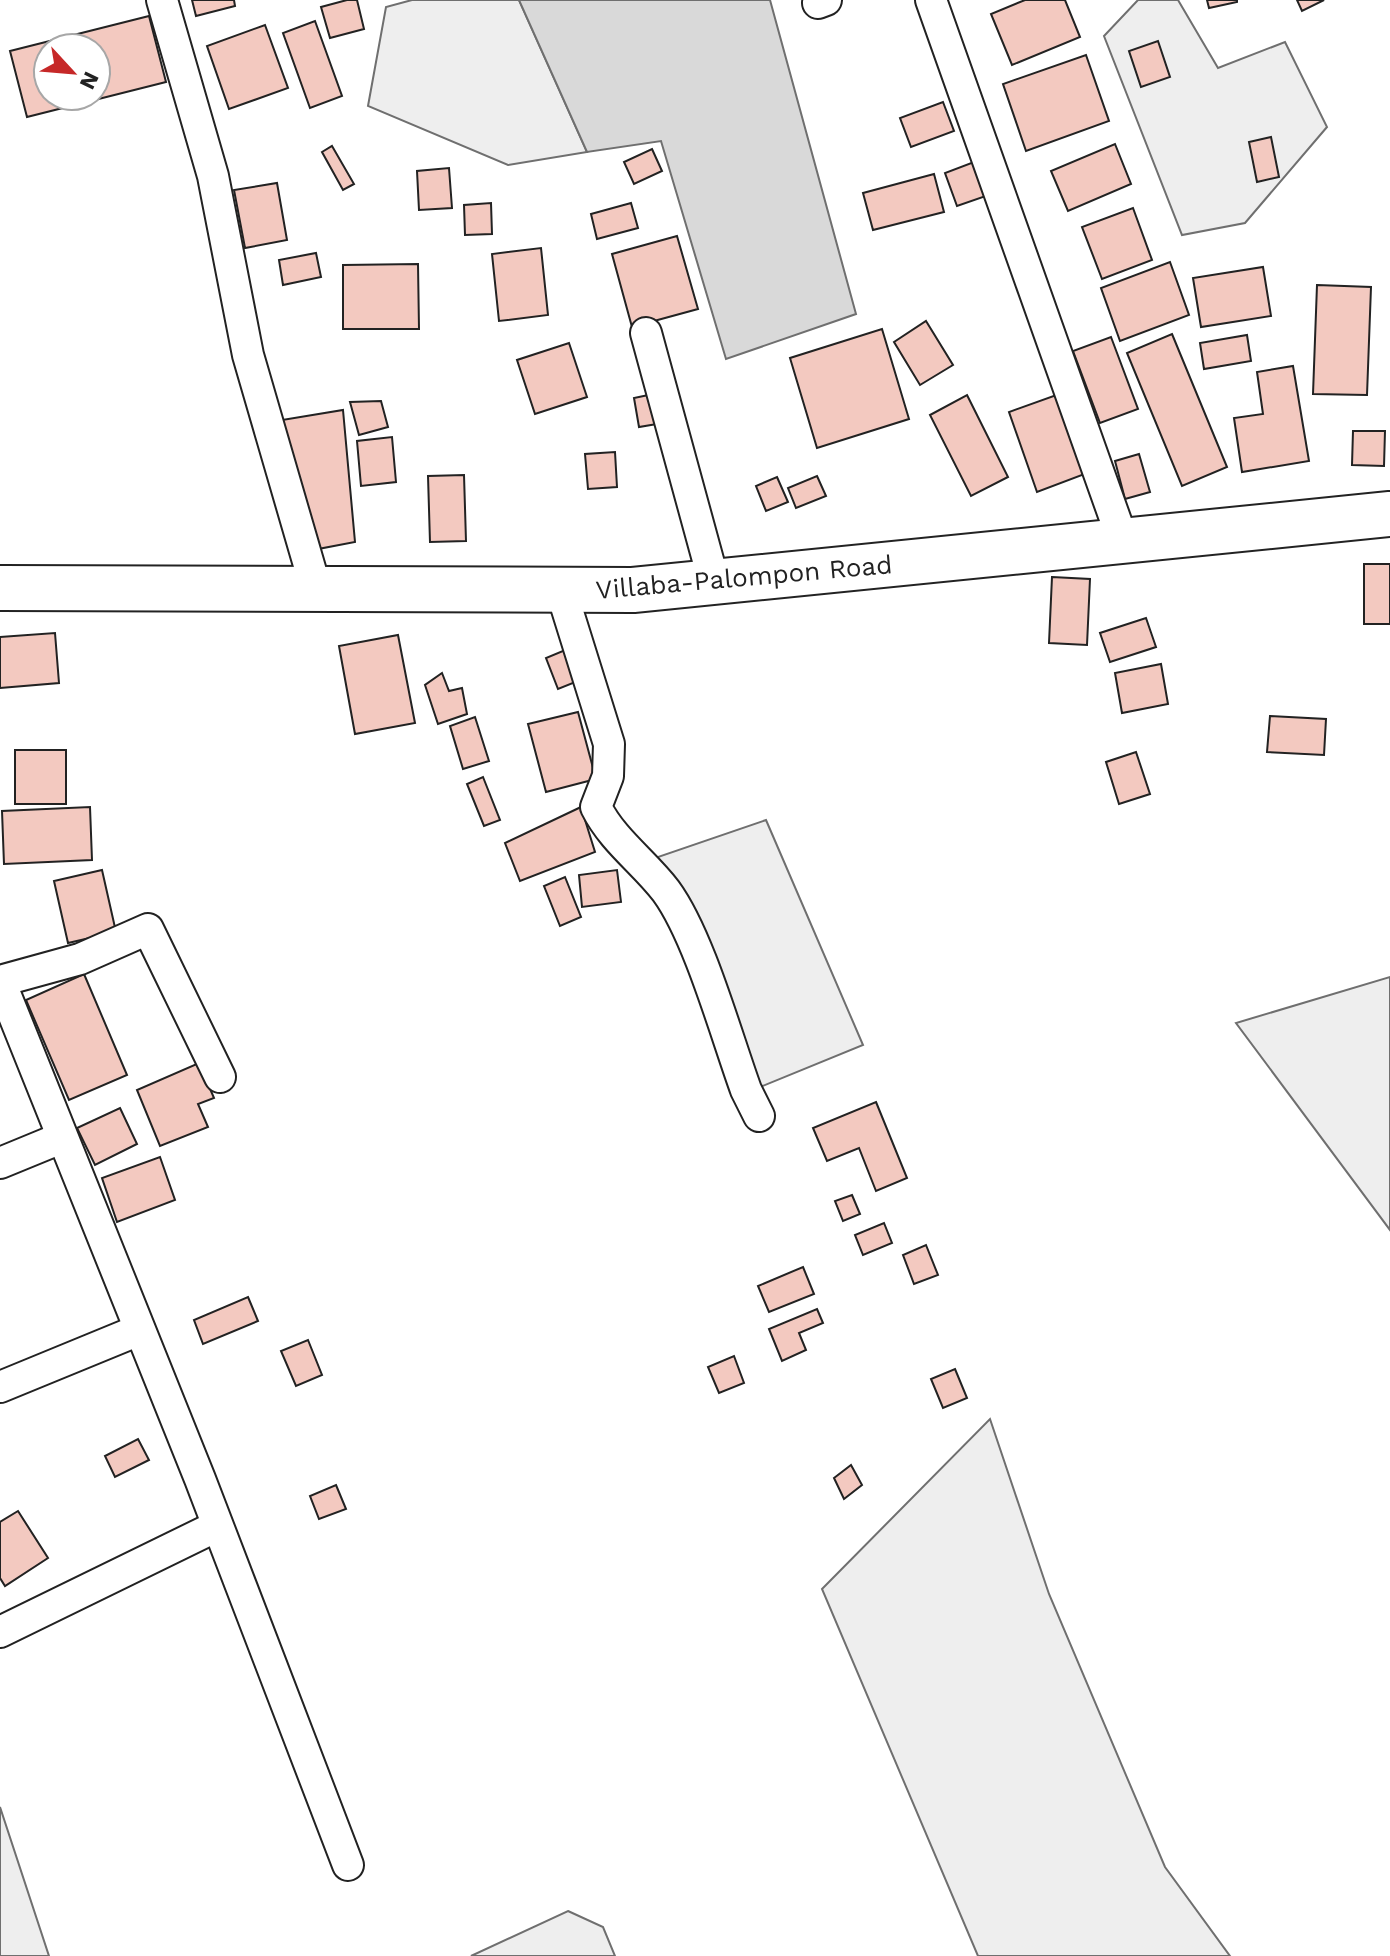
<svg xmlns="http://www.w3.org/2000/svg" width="1390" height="1956" font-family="'Work Sans',sans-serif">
<rect width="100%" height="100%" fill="#fff"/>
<g fill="#eee" stroke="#6f6f6f" stroke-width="2">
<path d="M412 0H519L587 152 508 165 368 106 386 7Z"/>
<path d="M1138 0H1178L1218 68 1285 42 1327 127 1245 223 1182 235 1104 36Z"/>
<path d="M766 820 863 1045 738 1096 652 859Z"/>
<path d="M1390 977V1230L1236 1023Z"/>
<path d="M990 1419 1049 1594 1165 1867 1230 1956H978L822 1589Z"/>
<path d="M0 1807 49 1956H0Z"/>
<path d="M568 1911 603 1927 615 1956H471Z"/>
</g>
<path fill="#d9d9d9" stroke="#6f6f6f" stroke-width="2" d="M519 0H770L856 314 726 359 661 141 587 152Z"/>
<g fill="#f3c9c0" stroke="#222" stroke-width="2" fill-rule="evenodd">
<path d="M192 0H234L235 6 196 16Z"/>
<path d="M347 0H357L364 29 330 38 321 7Z"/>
<path d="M1025 0H1065L1080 37 1012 65 991 14Z"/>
<path d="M1207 0H1237V2L1209 8Z"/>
<path d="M1297 0H1324L1302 11Z"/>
<path d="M149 16 166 82 27 117 10 51ZM48 48H96V96H48Z"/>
<path d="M315 21 342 96 310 108 283 33Z"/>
<path d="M265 25 288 88 229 109 207 46Z"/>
<path d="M1158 41 1170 77 1141 87 1129 51Z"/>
<path d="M1086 55 1109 121 1026 151 1003 84Z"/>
<path d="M943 102 954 131 911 147 900 118Z"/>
<path d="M1271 137 1279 177 1257 182 1249 142Z"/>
<path d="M1115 144 1131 184 1068 211 1051 171Z"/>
<path d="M332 146 354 184 343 190 322 152Z"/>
<path d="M652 149 662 171 634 184 624 162Z"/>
<path d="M974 162 986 196 957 206 945 173Z"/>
<path d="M449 168 452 208 419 210 417 171Z"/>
<path d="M934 174 944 212 873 230 863 193Z"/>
<path d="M277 183 287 240 245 248 234 190Z"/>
<path d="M491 203 492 234 465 235 464 205Z"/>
<path d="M631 203 638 228 597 239 591 214Z"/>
<path d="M1133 208 1152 260 1102 279 1082 227Z"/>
<path d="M677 236 698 309 632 327 612 254Z"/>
<path d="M541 248 548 315 499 321 492 254Z"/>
<path d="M316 253 321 277 283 285 279 260Z"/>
<path d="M1170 262 1189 315 1120 341 1101 288Z"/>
<path d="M418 264 419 329H343V265Z"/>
<path d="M1263 267 1271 316 1201 327 1193 278Z"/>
<path d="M1317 285 1371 287 1367 395 1313 394Z"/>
<path d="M926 321 953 365 920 385 894 342Z"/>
<path d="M882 329 909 419 817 448 790 358Z"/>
<path d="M1172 334 1227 467 1182 486 1127 353Z"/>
<path d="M1247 335 1251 361 1204 369 1200 343Z"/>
<path d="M1111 337 1138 409 1100 423 1073 351Z"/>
<path d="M569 343 587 397 535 414 517 360Z"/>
<path d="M1293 366 1309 461 1242 472 1234 418 1263 414 1257 372Z"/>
<path d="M658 393 663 423 639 427 634 398Z"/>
<path d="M1062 393 1090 472 1037 492 1009 412Z"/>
<path d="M967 395 1008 477 971 496 930 415Z"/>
<path d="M381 401 388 427 359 435 350 402Z"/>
<path d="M343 410 355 542 318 549 282 420Z"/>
<path d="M1353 431H1385L1384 466 1352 465Z"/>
<path d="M392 437 396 482 361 486 357 441Z"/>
<path d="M615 452 617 487 588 489 585 454Z"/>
<path d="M1139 454 1150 492 1125 499 1115 461Z"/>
<path d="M464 475 466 541 430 542 428 476Z"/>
<path d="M817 476 826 496 796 508 788 488Z"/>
<path d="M777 477 788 502 766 511 756 486Z"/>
<rect x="1364" y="564" width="26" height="60"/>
<path d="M1052 577 1090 579 1087 645 1049 643Z"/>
<path d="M1146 618 1156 647 1110 662 1100 633Z"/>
<path d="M55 633 59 683 0 688V637Z"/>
<path d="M398 635 415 723 355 734 339 646Z"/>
<path d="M570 648 583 679 558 689 546 658Z"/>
<path d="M1161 664 1168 704 1122 713 1115 673Z"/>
<path d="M442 673 449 691 462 688 467 714 438 724 425 685Z"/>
<path d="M578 712 596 779 546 792 528 724Z"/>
<path d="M1270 716 1326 719 1324 755 1267 752Z"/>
<path d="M475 717 489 761 463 769 450 726Z"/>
<rect x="15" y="750" width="51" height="54"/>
<path d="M1136 752 1150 794 1119 804 1106 762Z"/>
<path d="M483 777 500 820 484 826 467 784Z"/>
<path d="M90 807 92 860 4 864 2 811Z"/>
<path d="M581 807 595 852 520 881 505 843Z"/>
<path d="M102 870 116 932 68 943 54 881Z"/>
<path d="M617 870 621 902 582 907 579 875Z"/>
<path d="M565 877 581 917 560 926 544 886Z"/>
<path d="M84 974 127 1075 69 1100 26 1000Z"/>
<path d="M199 1063 214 1098 198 1104 208 1127 160 1146 137 1090Z"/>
<path d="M876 1102 907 1178 876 1191 859 1148 827 1161 813 1128Z"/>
<path d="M120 1108 137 1144 95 1165 77 1128Z"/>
<path d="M160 1157 175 1200 117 1222 102 1178Z"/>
<path d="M852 1195 860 1214 843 1221 835 1201Z"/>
<path d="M884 1223 892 1243 863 1255 855 1235Z"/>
<path d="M926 1245 938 1275 914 1284 903 1255Z"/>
<path d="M803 1267 814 1294 769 1312 758 1286Z"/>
<path d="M248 1297 258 1321 203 1344 194 1320Z"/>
<path d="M817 1309 823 1323 799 1333 806 1350 782 1361 769 1329Z"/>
<path d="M308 1340 322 1375 296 1386 281 1351Z"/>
<path d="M734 1356 744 1383 719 1393 708 1367Z"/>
<path d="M955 1369 967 1398 943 1408 931 1379Z"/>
<path d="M138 1439 149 1460 115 1477 105 1456Z"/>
<path d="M851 1465 862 1485 844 1499 834 1478Z"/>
<path d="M336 1485 346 1509 319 1519 310 1496Z"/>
<path d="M18 1511 48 1558 5 1586 0 1578V1522Z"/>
</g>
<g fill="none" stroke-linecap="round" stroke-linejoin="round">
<g stroke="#222" stroke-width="34">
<g id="minor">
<path d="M162 0 213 176 248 355 316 589"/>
<path d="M931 0 1123 541"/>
<path d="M818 3 826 0"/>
<path d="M646 333 714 582"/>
<path d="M561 590 609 744 608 776 596 807C613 841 644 862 666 891 699 936 726 1035 746 1090L759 1116"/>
<path d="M0 981 200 1479 348 1865"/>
<path d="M0 981 80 959 148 929 220 1077"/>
<path d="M0 1163 61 1138"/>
<path d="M0 1387 139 1330"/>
<path d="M0 1632 217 1526"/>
</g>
</g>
<g stroke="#222" stroke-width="48">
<path id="primary" d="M0 588 633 590 1390 514"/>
</g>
<use href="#minor" stroke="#fff" stroke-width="30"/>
<use href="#primary" stroke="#fff" stroke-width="44"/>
</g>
<g text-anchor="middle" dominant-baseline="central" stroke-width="6" stroke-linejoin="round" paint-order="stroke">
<g font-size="26" fill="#222" stroke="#fff">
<text transform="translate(744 577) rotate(-5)">Villaba-Palompon Road</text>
</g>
</g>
<g transform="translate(72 72) rotate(116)"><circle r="38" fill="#ffffff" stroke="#a7a7a7" stroke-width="2"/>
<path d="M0-6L14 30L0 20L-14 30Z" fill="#c62828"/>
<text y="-12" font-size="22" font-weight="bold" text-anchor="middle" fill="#222222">N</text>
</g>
</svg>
